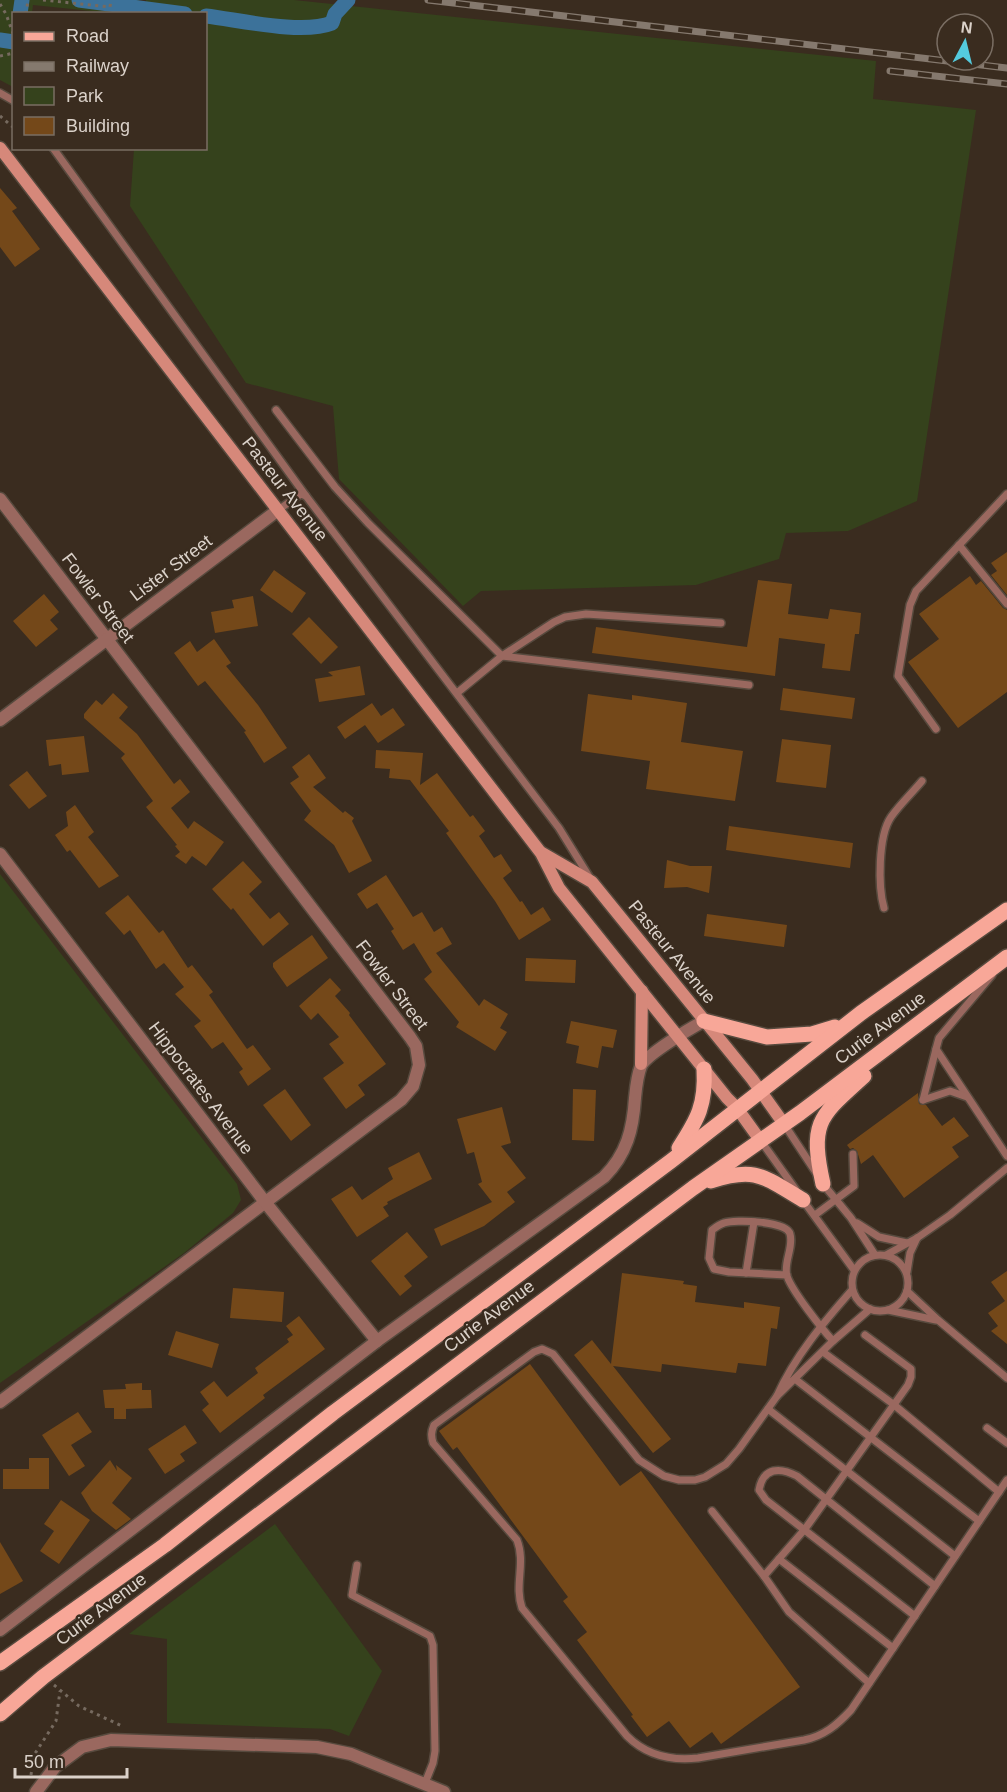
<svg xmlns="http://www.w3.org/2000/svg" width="1007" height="1792" font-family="Helvetica,sans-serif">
<rect width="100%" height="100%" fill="#3a2c1f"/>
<g fill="#35421c">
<path d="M0 0H139L138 13H111L33 5 32 13 14 14 13 87 0 80Z"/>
<path d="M146 0H294L876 61 873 99 976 110 917 501 848 531 786 533 779 559 696 585 481 591 463 606 339 479 333 406 246 383 130 206 134 149 206 148V14L145 13Z"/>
<path d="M0 874 237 1184 241 1200 233 1213 184 1253 0 1383Z"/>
<path d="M275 1524 382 1671 349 1736 330 1729 167 1723V1639L129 1634Z"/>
</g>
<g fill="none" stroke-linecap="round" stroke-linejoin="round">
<g stroke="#3c729a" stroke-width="15">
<path d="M79 0 185 14"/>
<path d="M20 14 22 0"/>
<path d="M206 16C240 20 302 35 332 23L335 14 348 0"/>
<path d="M0 40 14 42"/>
</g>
</g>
<g fill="#744819">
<path d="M0 188 17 208 12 211 40 249 15 267 0 247Z"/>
<path d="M1007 552V595L991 575 997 571 991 563Z"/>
<path d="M274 570 306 593 292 613 260 590Z"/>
<path d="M970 576 976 585 981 581 1003 608 1007 610V692L958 728 908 662 939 639 919 614Z"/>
<path d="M758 580 792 584 788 614 828 619 830 609 861 613 859 634H855L850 671 822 668 825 644 779 638 775 676 592 653 596 627 747 647Z"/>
<path d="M44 594 59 612 50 620 58 629 36 647 13 621Z"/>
<path d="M253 596 258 626 215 633 211 612 234 608 232 600Z"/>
<path d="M309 617 338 647 321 664 292 634Z"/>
<path d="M214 639 231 663 226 666 258 705 287 748 264 763 244 732 246 731 205 681 198 686 174 653 190 641 197 652Z"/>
<path d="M360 666 365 695 319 702 315 679 333 676 328 672Z"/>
<path d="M783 688 855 698 852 719 780 710Z"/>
<path d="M113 693 128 707 119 718 137 734 174 784 180 779 190 792 171 808 188 829 194 821 224 842 206 866 192 856 186 864 175 856 180 852 175 846 177 845 146 807 153 801 121 758 125 754 84 718V714L96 700 102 705Z"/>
<path d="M588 694 632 700V695L687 703 681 742 743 751 735 801 646 789 650 761 581 751Z"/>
<path d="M372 703 381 716 393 708 405 725 378 743 365 725 345 739 337 727Z"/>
<path d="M84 736 89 772 62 775 61 764 49 766 46 740Z"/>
<path d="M782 739 831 745 826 788 776 782Z"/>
<path d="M376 750 423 753 420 785 437 773 470 817 473 815 485 831 479 836 494 858 501 854 512 871 503 878 520 902 522 901 531 915 543 907 551 920 519 940 495 901 446 833 449 831 410 780 389 778 390 769 375 768Z"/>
<path d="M309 754 326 778 313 787 343 813 345 811 354 818 352 821 372 861 349 873 334 845 304 820 311 811 290 783 299 777 292 767Z"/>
<path d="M27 771 47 796 29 809 9 785Z"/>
<path d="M75 805 94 832 88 837 119 876 99 888 70 850 67 852 55 835 68 826 66 812Z"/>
<path d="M729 826 853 843 850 868 726 850Z"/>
<path d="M667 860 690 866H712L709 893 687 887 664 888Z"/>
<path d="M243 861 262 882 249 894 270 919 279 912 289 924 263 946 233 908 231 910 212 889Z"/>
<path d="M386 875 413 917 422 912 434 932 442 927 452 944 436 953 479 1006 484 999 508 1014 500 1028 507 1032 495 1051 456 1027 459 1022 424 979 432 972 414 943 403 950 391 931 394 929 377 903 367 909 357 894Z"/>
<path d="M128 895 159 933 163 930 188 968 192 965 213 992 209 995 247 1049 253 1045 271 1069 248 1086 239 1072 243 1069 223 1042 212 1049 194 1026 201 1021 175 994 184 987 164 963 156 969 130 930 124 935 105 913Z"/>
<path d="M707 914 787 925 784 947 704 936Z"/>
<path d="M312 935 328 958 287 987 273 967V963Z"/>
<path d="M526 958 576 960 575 983 525 981Z"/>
<path d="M330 978 341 990 335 996 350 1013 349 1015 386 1064 358 1085 365 1095 346 1109 323 1078 344 1063 329 1044 339 1037 318 1013 311 1020 299 1006Z"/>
<path d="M571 1021 617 1030 613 1048 602 1046 598 1068 576 1063 579 1046 566 1043Z"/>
<path d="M285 1089 311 1125 291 1141 263 1105Z"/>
<path d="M573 1089 596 1090 594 1141 572 1140Z"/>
<path d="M918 1093 919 1104 926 1105 942 1126 954 1117 969 1136 952 1147 959 1157 904 1198 873 1155 861 1164 857 1151 853 1148 850 1149 847 1145Z"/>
<path d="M502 1107 511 1143 501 1146 526 1178 507 1192 515 1202 484 1226 441 1246 434 1229 492 1202 478 1184 482 1182 474 1152 467 1154 457 1119Z"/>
<path d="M419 1152 432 1179 387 1202 388 1204 383 1207 389 1216 357 1237 331 1199 352 1186 362 1200 393 1179 388 1168Z"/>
<path d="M407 1232 428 1257 404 1276 412 1286 400 1296 371 1261Z"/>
<path d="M1007 1271V1344L991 1331 998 1326 988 1313 1005 1301 991 1282Z"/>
<path d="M622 1273 684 1281 683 1284 697 1286 695 1302 744 1308V1302L780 1307 777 1329 771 1328 766 1366 738 1363 736 1373 662 1364 661 1372 613 1366 671 1439 653 1453 574 1355 592 1340 611 1364Z"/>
<path d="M233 1288 284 1292 282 1322 230 1318Z"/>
<path d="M299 1316 325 1349 263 1395 265 1398 220 1433 202 1410 209 1404 200 1392 214 1381 227 1397 258 1373 255 1368 289 1342 287 1339 293 1335 286 1326Z"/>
<path d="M176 1331 219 1344 212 1368 168 1355Z"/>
<path d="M530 1364 620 1486 641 1471 800 1687 721 1744 712 1732 690 1748 669 1721 647 1737 631 1716 633 1715 577 1640 587 1632 563 1601 568 1597 457 1447 453 1450 439 1431Z"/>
<path d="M142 1383V1390H151L152 1408 126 1409V1419H114V1408H105L103 1390 126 1389 125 1384Z"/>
<path d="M78 1412 92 1432 71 1445 85 1466 69 1476 42 1435Z"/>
<path d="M185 1425 197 1443 180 1454 185 1461 165 1474 148 1449Z"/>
<path d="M29 1458H49V1489H3V1469H29Z"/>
<path d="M110 1460 117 1471 116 1465 132 1478 112 1503 131 1519 116 1530 92 1511 81 1493Z"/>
<path d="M61 1500 90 1520 59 1564 40 1551 54 1531 44 1524Z"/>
<path d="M0 1542 23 1581 0 1594Z"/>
</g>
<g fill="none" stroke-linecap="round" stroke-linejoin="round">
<g stroke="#574a3e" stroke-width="10">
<g id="lane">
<path d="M0 93 14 101"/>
<path d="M53 148 306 496"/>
<path d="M276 410 335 487 368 523 502 656 457 693"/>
<path d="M278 510 301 494 306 496 559 828 590 878"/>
<path d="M959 545 1007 604"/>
<path d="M721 623 586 614 565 617 554 622 502 656 749 685"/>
<path d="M936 729 898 676 910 605 916 591 1007 494"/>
<path d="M884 908C878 887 878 836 891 817 900 804 912 793 922 781"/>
<path d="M992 975 939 1038 936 1049 1007 1156"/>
<path d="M923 1100 936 1049"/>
<path d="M923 1100 950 1091 967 1097"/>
<path d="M784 1124 817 1174"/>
<path d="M761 1141 796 1190"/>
<path d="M823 1184 851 1218 875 1255"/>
<path d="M802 1199 854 1270"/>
<path d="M815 1215 854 1186 853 1154"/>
<path d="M857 1223 879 1237 907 1243"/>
<path d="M886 1255 917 1238 950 1215 1007 1168"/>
<circle cx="880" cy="1283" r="28"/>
<path d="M907 1272 910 1253 917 1238"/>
<path d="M746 1273 754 1222"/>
<path d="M787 1275 729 1272 714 1269 709 1258 712 1230C716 1227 720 1224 724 1223 735 1219 787 1221 790 1234 794 1247 783 1263 787 1276 792 1291 822 1329 833 1341"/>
<path d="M852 1290C823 1323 795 1356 777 1396L833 1341 870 1309"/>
<path d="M907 1291 938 1320 1007 1378"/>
<path d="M888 1310 936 1320"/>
<path d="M865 1335 911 1369V1377L908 1385 805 1529 764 1576 789 1612 869 1683"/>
<path d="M823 1352 893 1404 999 1492"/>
<path d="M795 1379 979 1521"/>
<path d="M777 1396 739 1449 726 1464 705 1477 695 1480H679L664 1476 639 1460 553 1354 542 1349 534 1352 434 1425C431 1432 431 1436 433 1443L517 1540C526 1563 514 1585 522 1608L627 1736C646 1755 671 1761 698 1758L804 1740C824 1736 837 1725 851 1710L1007 1480"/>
<path d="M768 1409 955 1556"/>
<path d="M987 1428 1007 1443"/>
<path d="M712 1511 764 1576"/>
<path d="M779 1559 893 1648"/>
<path d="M357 1565 352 1595 430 1636 433 1645 435 1751 433 1763 425 1783"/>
<path d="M915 1616 766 1500 759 1490C763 1467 780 1467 797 1476L935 1586"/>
</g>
</g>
<g stroke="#574a3e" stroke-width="15">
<g id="street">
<path d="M0 499 410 1037 416 1046 419 1065 413 1086 401 1100 0 1402"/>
<path d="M0 720 278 510"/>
<path d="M0 854 265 1202 377 1341"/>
<path d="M0 1630 377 1341 604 1177C627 1154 633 1129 635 1098 636 1088 637 1076 641 1066 647 1054 691 1028 704 1021"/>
<path d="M36 1792 55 1767 82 1747 111 1740 317 1747 351 1754 444 1792"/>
</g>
</g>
<g stroke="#574a3e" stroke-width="15">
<g id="secondary">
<path d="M0 148 541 853 559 888 727 1098 737 1108 760 1140"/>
<path d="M542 853 592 882 752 1079 784 1124"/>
<path d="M641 1064 642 991"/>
</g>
</g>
<g stroke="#574a3e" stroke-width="18">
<g id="primary">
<path d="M704 1021 767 1037 812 1034 835 1027"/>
<path d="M679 1148C698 1119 706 1104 704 1069"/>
<path d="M711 1181C756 1166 764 1177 803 1200"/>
<path d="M823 1184C809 1121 820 1116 864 1076"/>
<path d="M0 1663 165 1545 333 1413 671 1161 861 1013 1007 910"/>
<path d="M0 1714 43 1677 693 1188 800 1113 1007 957"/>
</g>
</g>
<g stroke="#766a5f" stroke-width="3" stroke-dasharray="3 4.5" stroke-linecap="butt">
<path d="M43 0 110 7 111 0"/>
<path d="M0 4 6 14 14 36"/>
<path d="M26 14 28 0"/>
<path d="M0 56 14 53"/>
<path d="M0 116 14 128"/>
<path d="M54 1685 79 1706 122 1726"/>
<path d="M31 1775 34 1755 56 1721 60 1691"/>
</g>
<use href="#lane" stroke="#9a685f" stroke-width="7"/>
<use href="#street" stroke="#9a685f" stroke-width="12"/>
<use href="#secondary" stroke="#d6887a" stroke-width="12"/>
<use href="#primary" stroke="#f8a798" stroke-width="15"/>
<g stroke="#85796e" stroke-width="7">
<g id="rail">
<path d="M428 0 1007 68"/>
<path d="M890 71 1007 84"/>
</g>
</g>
<use href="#rail" stroke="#3a2c1f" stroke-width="4.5" stroke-dasharray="14" stroke-linecap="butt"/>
</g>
<g text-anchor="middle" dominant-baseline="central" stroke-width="4.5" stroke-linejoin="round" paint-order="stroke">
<g font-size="18" fill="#dbd2ca" stroke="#3a2c1f">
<text transform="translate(285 489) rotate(52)">Pasteur Avenue</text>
<text transform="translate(171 568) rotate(-37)">Lister Street</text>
<text transform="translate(98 598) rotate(53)">Fowler Street</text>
<text transform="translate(672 952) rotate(51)">Pasteur Avenue</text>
<text transform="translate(392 985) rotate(53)">Fowler Street</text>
<text transform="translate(880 1028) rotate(-37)">Curie Avenue</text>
<text transform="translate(201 1088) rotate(53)">Hippocrates Avenue</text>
<text transform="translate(489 1316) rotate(-37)">Curie Avenue</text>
<text transform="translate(101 1609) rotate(-37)">Curie Avenue</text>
</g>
</g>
<rect x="12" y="12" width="195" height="138" fill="#3a2c1f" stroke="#7a6e63" stroke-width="1.5"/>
<rect x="24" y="32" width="30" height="9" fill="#f8a798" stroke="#7a6e63" stroke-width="1.5"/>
<text x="66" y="42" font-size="18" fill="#dbd2ca">Road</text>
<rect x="24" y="62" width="30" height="9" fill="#85796e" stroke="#7a6e63" stroke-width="1.5"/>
<text x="66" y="72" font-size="18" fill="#dbd2ca">Railway</text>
<rect x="24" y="87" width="30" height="18" fill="#35421c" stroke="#7a6e63" stroke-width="1.5"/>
<text x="66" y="102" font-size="18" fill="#dbd2ca">Park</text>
<rect x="24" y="117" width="30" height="18" fill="#744819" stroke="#7a6e63" stroke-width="1.5"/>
<text x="66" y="132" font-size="18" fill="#dbd2ca">Building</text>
<g transform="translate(965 42) rotate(7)"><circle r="28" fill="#3a2c1f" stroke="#7a6e63" stroke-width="1.5"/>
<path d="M0-4.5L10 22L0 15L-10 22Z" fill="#54cadd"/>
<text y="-9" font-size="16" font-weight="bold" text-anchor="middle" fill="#dbd2ca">N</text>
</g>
<path d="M15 1768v9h112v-9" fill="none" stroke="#dbd2ca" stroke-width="3"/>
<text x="24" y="1768" font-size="18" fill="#dbd2ca" stroke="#3a2c1f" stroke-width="4.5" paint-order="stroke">50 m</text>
</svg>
